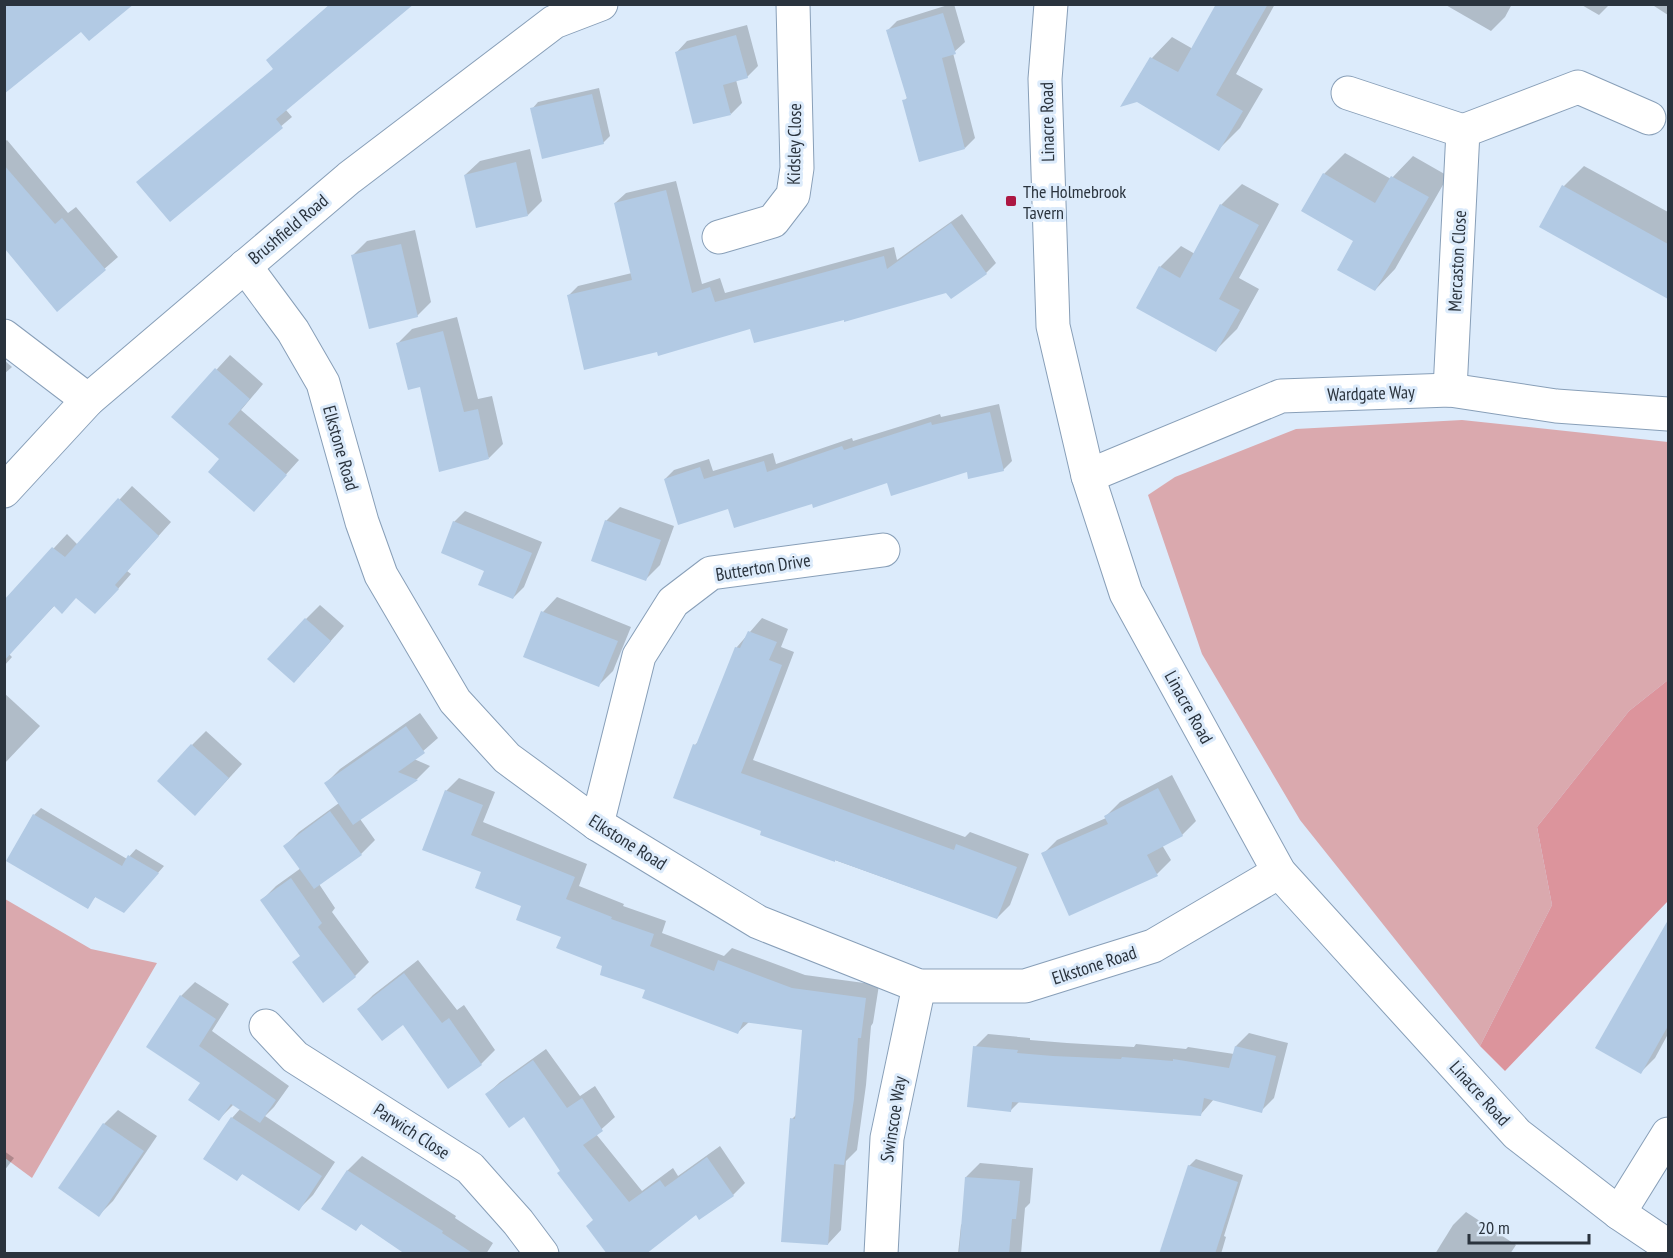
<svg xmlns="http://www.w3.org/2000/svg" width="1673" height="1258" font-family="'PT Sans Narrow',sans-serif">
<rect width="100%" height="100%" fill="#dcebfb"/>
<g fill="#daa9ae">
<path d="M1462 420 1668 442V680L1629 711 1537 827 1552 905 1480 1046 1300 820 1202 654 1148 495 1175 477 1296 429Z"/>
<path d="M5 899 91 949 157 963 32 1178 5 1158Z"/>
</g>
<path fill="#dc949c" d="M1668 680 1667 902 1505 1071 1480 1046 1552 905 1537 827 1629 711Z"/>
<g fill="#0003">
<path d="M951 4H954L965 42 953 53 975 138 965 148 904 101 908 97 887 31 897 21Z"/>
<path d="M1218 4H1275L1236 74 1263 89 1240 128 1219 149 1137 101 1124 105 1152 58 1172 37 1193 49Z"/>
<path d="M1444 4H1512L1505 17 1491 31Z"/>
<path d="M1580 4H1610L1599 15Z"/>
<path d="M1651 4H1668V15Z"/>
<path d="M324 10 286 110 292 117 170 220 274 68 268 60Z"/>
<path d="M747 25 758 66 747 77 736 80 742 103 731 114 676 53 687 41Z"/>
<path d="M599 88 610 136 603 143 532 109 538 102Z"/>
<path d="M7 140 68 213 76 207 118 257 57 310 4 246V142Z"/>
<path d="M530 149 542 201 528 215 465 175 480 161Z"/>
<path d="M1345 153 1391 179 1413 156 1448 176 1395 269 1375 290 1356 240 1324 174Z"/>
<path d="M1584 166 1668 212V297L1541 226 1564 186Z"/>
<path d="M676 181 702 284 720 278 725 293 894 247 897 260 962 214 996 263 986 273 947 291 845 318 752 327 658 350 568 296 578 286 632 273 615 203 626 193Z"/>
<path d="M1242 184 1279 204 1239 278 1259 289 1237 329 1216 350 1160 267 1181 246 1195 254 1221 205Z"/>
<path d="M415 230 431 302 417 316 353 255 367 241Z"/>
<path d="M457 317 478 399 492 396 503 444 489 458 421 385 398 343 412 329Z"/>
<path d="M230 355 263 384 241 410 299 460 254 510 221 459 173 417Z"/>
<path d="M4 360 12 367 4 374Z"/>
<path d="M999 404 1012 461 1003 470H968L888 481 813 502 729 507 665 479 674 470 709 459 713 471 773 453 776 464 852 438 853 441 940 414 941 417Z"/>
<path d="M132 486 171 522 127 571 131 574 109 599 77 596 55 605 9 654 12 657 4 666V602L67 534 78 545Z"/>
<path d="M620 507 674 526 660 565 646 579 606 521Z"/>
<path d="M465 511 542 542 524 587 513 598 486 570 454 522Z"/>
<path d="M557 597 631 627 613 671 599 685 525 656 543 612Z"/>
<path d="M320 605 344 626 308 667 306 619Z"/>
<path d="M762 618 788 629 781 647 794 652 753 760 965 837 970 832 1029 854 1010 905 997 918 762 834 763 830 695 745 699 741 737 647Z"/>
<path d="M4 693 40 726 4 764Z"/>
<path d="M420 713 438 738 414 759 430 766 417 779 360 819 375 840 361 854 319 884 335 908 332 912 369 962 355 976 323 1001 301 956 262 900 276 886 301 868 285 846 299 832 339 803 326 783 340 769Z"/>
<path d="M206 731 242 764 209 800 192 745Z"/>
<path d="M1172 775 1196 821 1182 835 1162 845 1171 860 1157 874 1043 854 1057 840 1106 818V816L1120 802Z"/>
<path d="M459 778 495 792 483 822 587 864 579 886 624 904 623 906 666 921 662 933 724 956 732 948 805 975 879 985 873 1023 871 1026 866 1085 857 1150 846 1161 841 1230 828 1244 792 1119 797 1114 803 1029 749 1022 738 1032 647 989 604 966 523 906 483 871 446 791Z"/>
<path d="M41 808 127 859 136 849 164 866 130 905 96 896 87 907 34 815Z"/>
<path d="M1668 923V1034L1655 1058 1641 1072 1597 1047Z"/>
<path d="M418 960 457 1010 464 1005 495 1050 481 1064 449 1087 403 1023 359 1009 373 995Z"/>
<path d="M195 982 229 1004 212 1031 289 1086 274 1107 265 1116 335 1162 313 1195 299 1209 243 1173 237 1179 232 1118 241 1108 234 1104 219 1119 202 1083 181 996Z"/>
<path d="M1249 1033 1288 1043 1274 1098 1261 1111 1214 1099 1201 1114 1020 1101 1011 1110 975 1047 988 1034 1030 1038V1040L1067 1043 1134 1047 1136 1044 1186 1049 1188 1047 1234 1054 1236 1046Z"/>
<path d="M546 1049 580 1096 595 1086 615 1117 596 1134 642 1191 673 1168 678 1176 720 1146 745 1183 733 1195 696 1213 595 1219 524 1115 487 1094 500 1082Z"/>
<path d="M118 1110 157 1136 113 1201 99 1215 60 1188 104 1124Z"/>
<path d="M4 1151 14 1158 4 1171Z"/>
<path d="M362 1156 456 1216 455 1218 493 1243 486 1254H408L362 1223 356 1229 323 1209 348 1170Z"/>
<path d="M1196 1159 1243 1175 1224 1236 1226 1237 1221 1254H1161L1189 1166Z"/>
<path d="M980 1163 1033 1168 1030 1203 1025 1208 1021 1254H958L961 1225 963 1223 966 1177Z"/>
<path d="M1466 1212 1516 1245 1510 1254H1435L1453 1225Z"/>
</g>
<g fill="#b2cae4">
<path d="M4 4H134L89 41 81 32 4 94Z"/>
<path d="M330 4H414L276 119 283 128 170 222 136 182 273 69 266 60Z"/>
<path d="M1216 4H1268L1216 95 1243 111 1219 151 1137 102 1120 107 1150 57 1178 72Z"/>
<path d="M943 13 956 54 942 58 965 149 919 162 902 100 907 99 886 30Z"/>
<path d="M736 35 748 78 723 85 731 115 693 124 675 52Z"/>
<path d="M592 94 604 144 542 159 530 108Z"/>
<path d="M516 162 528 216 476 228 464 175Z"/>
<path d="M4 165 55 224 62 218 106 270 57 312 5 249Z"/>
<path d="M1323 173 1375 203 1391 176 1429 197 1375 291 1337 270 1353 241 1301 211Z"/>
<path d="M1562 185 1668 244V299L1539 227Z"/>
<path d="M666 190 692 293 710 287 715 302 884 256 887 269 951 223 987 274 951 299 946 293 844 322V320L754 343 750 329 658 356 657 352 584 370 567 295 632 280 614 203Z"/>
<path d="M1220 204 1259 225 1219 299 1240 310 1216 352 1136 308 1159 266 1180 278Z"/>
<path d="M401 244 418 317 369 329 351 255Z"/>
<path d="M443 331 464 412 478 409 489 459 439 472 420 387 408 390 396 343Z"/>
<path d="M215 368 250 399 228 424 287 475 254 512 208 472 219 459 171 417Z"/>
<path d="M990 412 1004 471 968 479 967 472 891 496 887 483 813 508 812 504 734 528 728 509 678 525 664 479 700 467 704 479 764 461 767 472 842 446 844 450 931 422 932 425Z"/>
<path d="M118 498 159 536 115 585 119 589 95 614 76 598 62 614 54 606 4 661V600L52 547 65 557Z"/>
<path d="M605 520 661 540 646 581 591 561Z"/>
<path d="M453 521 532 553 513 599 478 585 484 571 441 553Z"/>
<path d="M541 611 618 641 599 687 523 657Z"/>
<path d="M305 618 331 641 294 683 267 659Z"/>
<path d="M748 631 777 642 769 660 782 665 741 773 954 850 956 844 1017 867 997 919 835 860V862L760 835 761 831 673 798 693 744 696 745 735 647 740 648Z"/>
<path d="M406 726 425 753 398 772 418 780 353 825 324 783Z"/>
<path d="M191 744 229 778 195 816 157 781Z"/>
<path d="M1158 788 1183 836 1147 855 1158 876 1069 916 1041 853 1108 824 1104 816Z"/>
<path d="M445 790 483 805 471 835 575 877 566 899 612 917 611 919 654 934 650 946 714 971 718 960 792 988 866 998 861 1038H858L854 1099 844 1165 834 1164 828 1245 781 1242 790 1118 795 1119 802 1030 743 1022 738 1034 642 998 645 990 600 975 602 966 556 948 561 937 516 920 521 906 475 888 481 872 422 850Z"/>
<path d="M330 811 362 855 314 889 283 846Z"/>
<path d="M33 814 122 866 128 855 159 873 124 913 95 897 88 909 6 861Z"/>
<path d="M291 878 322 923 318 927 356 977 323 1003 292 962 300 956 260 900Z"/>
<path d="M1668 920V1026L1641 1074 1595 1048Z"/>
<path d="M404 973 442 1023 449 1018 482 1065 448 1089 403 1025 382 1041 357 1009Z"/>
<path d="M180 995 216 1019 199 1046 276 1100 260 1123 231 1104 219 1121 188 1100 200 1083 146 1047Z"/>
<path d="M973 1046 1018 1050 1017 1053 1053 1056 1121 1059 1122 1057 1173 1061V1059L1229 1068 1235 1046 1276 1056 1262 1113 1204 1098 1201 1116 1012 1102 1011 1112 967 1107Z"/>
<path d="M533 1060 567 1108 582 1098 603 1131 583 1145 629 1202 660 1180 665 1187 707 1157 734 1196 699 1220 696 1215 646 1254H607L586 1226 593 1220 557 1173 560 1171 524 1117 509 1128 485 1094Z"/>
<path d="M231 1117 322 1176 299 1211 242 1174 237 1181 203 1159Z"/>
<path d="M103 1123 144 1151 99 1217 58 1188Z"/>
<path d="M1188 1165 1238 1182 1215 1254H1159Z"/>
<path d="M347 1170 443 1231 442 1233 474 1254H405L361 1224 356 1231 321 1209Z"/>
<path d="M965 1177 1020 1181 1016 1219H1012L1009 1254H959Z"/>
</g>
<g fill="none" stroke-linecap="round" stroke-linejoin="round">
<g stroke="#889fb8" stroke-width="35">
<g id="minor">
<path d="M1348 93 1463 131"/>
<path d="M719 237 773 221 793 195 797 168 793 4"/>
<path d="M245 266 293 331 323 383 362 522 381 575 455 701 507 758 597 824 758 922 919 986H1025L1153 946 1279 872"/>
<path d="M4 336 88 400"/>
<path d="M1450 390 1463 131 1578 87 1649 118"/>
<path d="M1088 476 1281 396 1450 390 1556 406 1668 414"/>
<path d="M4 491 88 400 349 178 554 22 601 4"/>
<path d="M597 824 639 656 673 602 711 573 883 550"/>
<path d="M266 1026 295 1057 470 1168 518 1222 542 1254"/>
<path d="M1619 1213 1668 1134"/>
<path d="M881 1254 887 1138 919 986"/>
</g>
</g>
<g stroke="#889fb8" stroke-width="35">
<path id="tertiary" d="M1051 4 1045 79 1053 326 1088 476 1126 593 1279 872 1517 1134 1619 1213 1668 1246"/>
</g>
<use href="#minor" stroke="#fff" stroke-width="33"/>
<use href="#tertiary" stroke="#fff" stroke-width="33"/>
</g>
<rect fill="#ac1742" stroke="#dcebfb" stroke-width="2" x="1005" y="195" width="12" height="12" rx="3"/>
<g text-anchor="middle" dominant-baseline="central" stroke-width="6" stroke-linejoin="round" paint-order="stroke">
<g font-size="18" fill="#2a333d" stroke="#dcebfb">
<text transform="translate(1047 122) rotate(-91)">Linacre Road</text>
<text transform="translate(794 144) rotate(-89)">Kidsley Close</text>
<text transform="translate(288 229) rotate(-40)">Brushfield Road</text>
<text transform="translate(1457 261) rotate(-87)">Mercaston Close</text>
<text transform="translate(1371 393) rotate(-2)">Wardgate Way</text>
<text transform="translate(341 448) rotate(74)">Elkstone Road</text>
<text transform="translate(763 567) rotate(-9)">Butterton Drive</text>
<text transform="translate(1189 707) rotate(61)">Linacre Road</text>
<text transform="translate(628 842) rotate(32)">Elkstone Road</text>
<text transform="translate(1094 965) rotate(-18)">Elkstone Road</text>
<text transform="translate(1480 1093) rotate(48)">Linacre Road</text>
<text transform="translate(893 1119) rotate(-81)">Swinscoe Way</text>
<text transform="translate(412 1131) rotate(33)">Parwich Close</text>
</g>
<g font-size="18" fill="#2a333d" stroke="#dcebfb" text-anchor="start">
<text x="1023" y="191">The Holmebrook<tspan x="1023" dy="21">Tavern</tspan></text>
</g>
</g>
<rect width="1673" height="1258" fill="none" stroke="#2a333d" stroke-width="12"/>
<path d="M1469 1234v9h120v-9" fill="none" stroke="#2a333d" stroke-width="3"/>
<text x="1478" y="1234" font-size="18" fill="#2a333d" stroke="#dcebfb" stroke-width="4.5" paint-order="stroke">20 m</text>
</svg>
